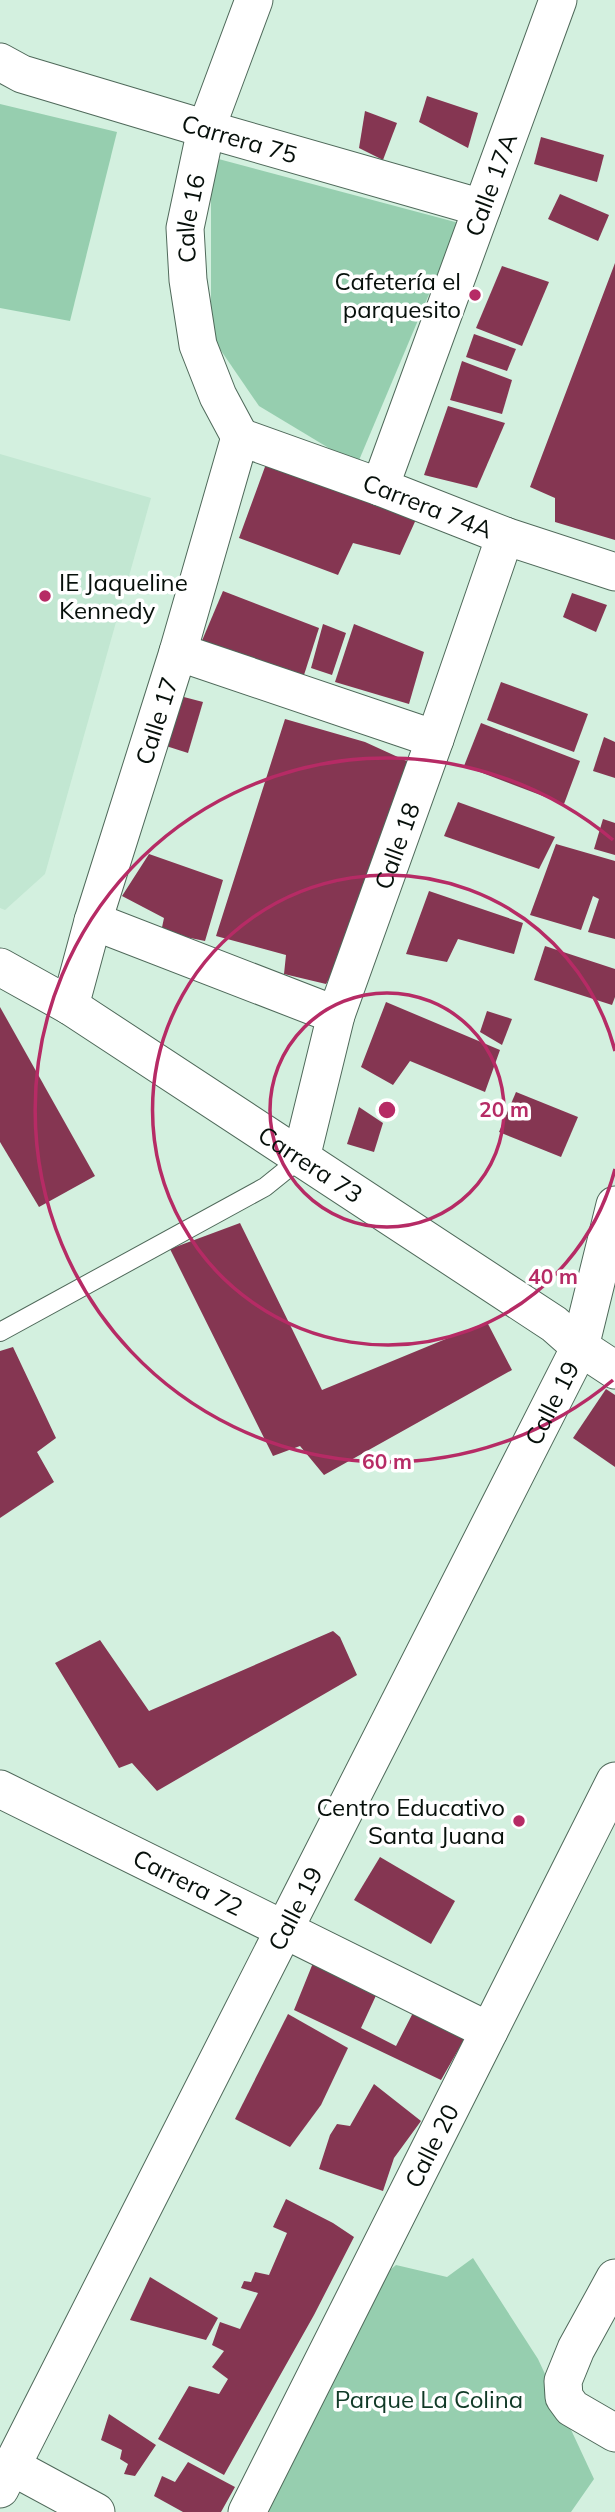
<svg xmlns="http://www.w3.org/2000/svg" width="615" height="2512" font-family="Mulish,sans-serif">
<rect width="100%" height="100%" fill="#d3f0df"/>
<path fill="#c2e7d2" d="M0 454 151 498 45 874 5 910 0 908Z"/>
<g fill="#96ceaf">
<path d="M0 104 117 132 70 321 0 308Z"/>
<path d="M211 157 459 223 357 465 259 406 211 336Z"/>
<path d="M473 2258 538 2359 594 2479 571 2512H247L353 2300 396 2265 447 2277Z"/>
</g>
<g fill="#853652">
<path d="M427 96 478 113 468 148 419 122Z"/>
<path d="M365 111 397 123 383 160 359 148Z"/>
<path d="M541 137 604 155 597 182 534 164Z"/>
<path d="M560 194 609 215 598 241 548 219Z"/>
<path d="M615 263V540L555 522V498L530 487Z"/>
<path d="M502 266 549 282 522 346 476 328Z"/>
<path d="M474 334 516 349 507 371 466 357Z"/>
<path d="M462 361 512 380 502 414 450 400Z"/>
<path d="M448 406 505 423 477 488 424 475Z"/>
<path d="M266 464 418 515 400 555 353 543 338 575 239 538Z"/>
<path d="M223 591 319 628 304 675 201 643Z"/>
<path d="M572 593 607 605 596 632 563 617Z"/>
<path d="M323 624 346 633 332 675 311 668Z"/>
<path d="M354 624 424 652 409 704 335 682Z"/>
<path d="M501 682 588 714 574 752 487 720Z"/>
<path d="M180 696 203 702 188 753 166 746Z"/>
<path d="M285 719 365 742 411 763 362 921 326 984 284 974 286 955 216 936Z"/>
<path d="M481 723 580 761 564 804 464 766Z"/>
<path d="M604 737 615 742V778L593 771Z"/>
<path d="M458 802 555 837 539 869 444 836Z"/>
<path d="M603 819 615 823V855L594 849Z"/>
<path d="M556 844 615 861V939L588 932 599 899 593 896 581 930 530 915Z"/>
<path d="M149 854 223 880 205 941 161 932 164 918 122 896Z"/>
<path d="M429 891 523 923 514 954 458 939 447 962 406 954Z"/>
<path d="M545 946 615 969V997L612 1005 534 980Z"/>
<path d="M386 1002 500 1050 485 1092 410 1061 393 1085 361 1067Z"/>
<path d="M0 1007 95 1176 39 1207 0 1142Z"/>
<path d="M487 1011 512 1019 502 1045 480 1032Z"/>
<path d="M516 1092 578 1117 561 1157 499 1132Z"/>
<path d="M359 1107 383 1123 374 1152 347 1144Z"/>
<path d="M240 1223 322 1390 487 1322 512 1370 324 1475 300 1446 273 1456 170 1249Z"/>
<path d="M13 1347 56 1438 37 1452 54 1482 0 1518V1351Z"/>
<path d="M606 1389 615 1395V1467L573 1438Z"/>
<path d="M333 1631 340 1637 357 1675 157 1791 132 1763 119 1768 55 1663 100 1640 149 1711Z"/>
<path d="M380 1857 455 1901 431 1944 354 1900Z"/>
<path d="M315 1958 379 1989 361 2028 396 2046 417 2005 469 2031 441 2080 294 2010Z"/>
<path d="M288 2014 348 2048 321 2105 290 2147 235 2119Z"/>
<path d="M374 2084 421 2121 394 2158 383 2191 319 2169 330 2135 337 2124 350 2126Z"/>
<path d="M286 2199 333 2223 354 2237 314 2315 224 2475 158 2439 189 2386 219 2394 228 2379 212 2367 224 2351 212 2345 220 2322 240 2329 258 2293 241 2288 244 2281 251 2282 255 2272 269 2275 287 2233 273 2227Z"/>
<path d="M150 2277 218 2318 206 2340 130 2320Z"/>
<path d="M109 2414 156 2445 135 2476 124 2474 128 2464 120 2459 122 2450 101 2440Z"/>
<path d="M188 2462 235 2487 221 2512H183L154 2496 162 2476 175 2482Z"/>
</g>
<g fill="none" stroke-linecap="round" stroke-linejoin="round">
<g stroke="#4f695a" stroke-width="20">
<path id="lane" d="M0 1332 265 1187 301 1158"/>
</g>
<g stroke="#4f695a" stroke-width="39">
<g id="street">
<path id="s1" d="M0 62 22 74 206 129 482 208"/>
<path id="s2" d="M240 437 218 396 198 345 188 280 185 228 206 129 254 0"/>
<path id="s3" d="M240 437 380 487 505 536 615 572"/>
<path id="s4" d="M380 487 558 0"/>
<path d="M178 652 435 739"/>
<path d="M93 921 336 1015"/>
<path id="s5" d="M0 967 70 1006 554 1324 580 1347 615 1370"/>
<path id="s6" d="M70 1006 93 921 178 652 240 437"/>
<path id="s7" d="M301 1158 336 1015 435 739 505 536"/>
<path id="s8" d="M0 1789 489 2031"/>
<path d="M615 2278 576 2349 563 2381 564 2397 572 2408 615 2433"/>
<path d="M11 2466 96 2512"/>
<path id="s9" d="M0 2489 580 1347 615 1205"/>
<path id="s10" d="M247 2512 615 1781"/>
</g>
</g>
<use href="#lane" stroke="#fff" stroke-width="18"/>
<use href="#street" stroke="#fff" stroke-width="37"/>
</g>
<g fill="none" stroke="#b62b65" stroke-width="3.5">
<circle cx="387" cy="1110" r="117"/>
<path d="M615 1169A235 235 0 1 1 615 1051"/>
<path d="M613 1380A352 352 0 1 1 613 840"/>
</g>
<g fill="#b62b65" stroke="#fff" stroke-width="2.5">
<circle cx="475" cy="295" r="7"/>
<circle cx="45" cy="596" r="7"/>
<circle cx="519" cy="1821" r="7"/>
</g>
<g text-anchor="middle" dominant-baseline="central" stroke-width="7" stroke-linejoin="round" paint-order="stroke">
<g font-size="24" fill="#07100b" stroke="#fff">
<text stroke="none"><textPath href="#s1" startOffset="252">Carrera 75</textPath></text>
<text stroke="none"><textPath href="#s4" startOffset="322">Calle 17A</textPath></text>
<text stroke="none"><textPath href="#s2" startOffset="229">Calle 16</textPath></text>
<text stroke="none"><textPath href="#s3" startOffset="200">Carrera 74A</textPath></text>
<text stroke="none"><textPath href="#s6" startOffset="298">Calle 17</textPath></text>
<text stroke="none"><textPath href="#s7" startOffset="327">Calle 18</textPath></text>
<text stroke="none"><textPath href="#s5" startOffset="368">Carrera 73</textPath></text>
<text stroke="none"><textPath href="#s9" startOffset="1218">Calle 19</textPath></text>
<text stroke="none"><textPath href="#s8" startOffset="210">Carrera 72</textPath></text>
<text stroke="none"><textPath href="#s9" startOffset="651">Calle 19</textPath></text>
<text stroke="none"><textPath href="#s10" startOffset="410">Calle 20</textPath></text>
</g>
<g font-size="24" fill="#07100b" stroke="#fff" text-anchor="end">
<text x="461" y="281">Cafetería el<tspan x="461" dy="28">parquesito</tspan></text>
<text x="59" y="582" text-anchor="start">IE Jaqueline<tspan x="59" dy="28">Kennedy</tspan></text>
<text x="505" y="1807">Centro Educativo<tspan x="505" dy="28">Santa Juana</tspan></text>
</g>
<g font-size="24" fill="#103926" stroke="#fff">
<text x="429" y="2399">Parque La Colina</text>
</g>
</g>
<circle cx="387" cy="1110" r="10" fill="#b62b65" stroke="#fff" stroke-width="3.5"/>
<g font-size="21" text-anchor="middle" font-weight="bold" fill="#b62b65" stroke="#fff" stroke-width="7" stroke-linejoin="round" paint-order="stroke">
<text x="504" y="1117">20 m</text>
<text x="553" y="1284">40 m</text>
<text x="387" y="1469">60 m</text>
</g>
</svg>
